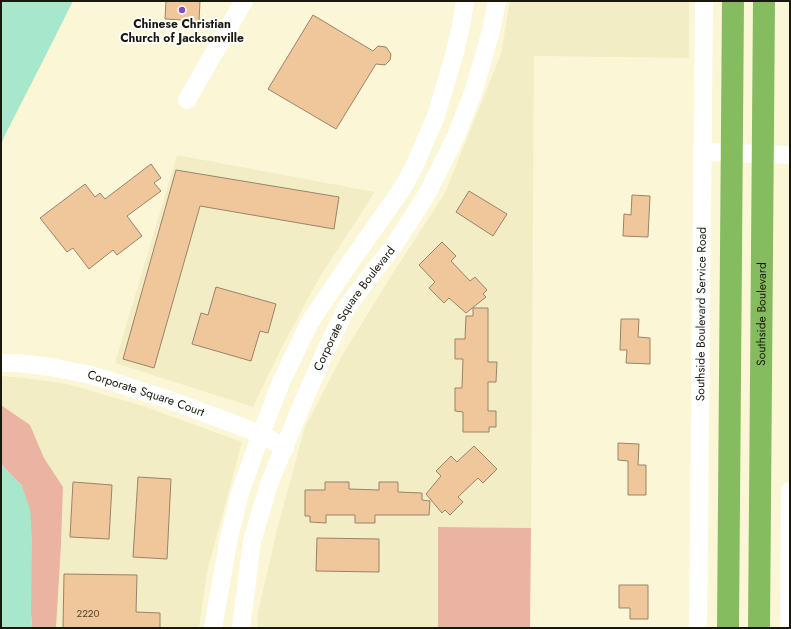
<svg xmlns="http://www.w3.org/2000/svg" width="791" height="629" font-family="Jost,sans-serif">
<rect width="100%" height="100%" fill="#fbf7d6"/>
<g fill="#f2edc4">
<path d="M510 1H689V58L534 56 531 528 438 527V628H257L258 612 278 526 305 427 343 354 393 273 445 193 501 54Z"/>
<path d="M177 155 375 192 319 278 281 349 253 407 115 363Z"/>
<path d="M1 376 24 378 68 384 143 406 242 442 207 572 199 628H56L61 545 63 487 44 458 30 425 1 405Z"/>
</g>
<g fill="#ebb3a2">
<path d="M1 405 30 425 44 458 63 487 61 545 56 628H32L31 614 22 486 1 464Z"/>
<path d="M438 527 531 528 530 628H438Z"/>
</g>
<g fill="#a7e8cc">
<path d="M1 1H73L50 47 4 137 1 146Z"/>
<path d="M1 464 22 486 30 509 32 538 31 613 32 628H1Z"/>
</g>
<g fill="#f0c79a" stroke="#99836b">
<path d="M166 1H200L199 21 165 19Z"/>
<path d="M313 15 373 51 378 46 386 47 391 54 390 60 385 65 376 64 336 129 268 89Z"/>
<path d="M151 164 161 178 154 183 161 191 127 216 142 236 117 255 113 250 89 269 73 248 67 252 40 218 85 184 95 197 100 193 105 199Z"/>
<path d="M176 170 339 197 334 229 200 206 154 368 123 359Z"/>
<path d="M469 191 507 214 493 236 456 212Z"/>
<path d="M632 195 650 196 648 237 623 236 624 214 631 215Z"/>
<path d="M442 242 456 256 451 261 470 281 475 277 487 290 483 294 486 297 466 313 449 298 444 303 429 288 435 282 419 265Z"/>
<path d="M216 287 276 304 268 333 260 331 251 361 192 344 201 313 208 315Z"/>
<path d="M473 308H488V362H497L496 382H488V411H496V427H489V432H463V412L455 411V388H462L463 359H455V339H465L466 316H473Z"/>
<path d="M621 319H639L638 337 650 338V364L626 363 627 350H620Z"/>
<path d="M618 443 639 444 638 465H646V495H628V461L618 460Z"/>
<path d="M474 446 497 469 483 483 478 478 458 497 463 502 450 515 445 510 442 513 426 494 441 476 436 471 451 456 457 462Z"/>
<path d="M138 477 171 479 167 559 133 557Z"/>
<path d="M73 482 112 485 109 539 70 537Z"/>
<path d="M325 482H349V489L379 490V482H398V492L422 493V500L430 501 429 515H375V523H355V515H326V523L310 522V516H305V490H325Z"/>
<path d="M317 538 379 539V572L316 571Z"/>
<path d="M64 574 137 575 136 612 160 613V628H63Z"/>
<path d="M619 585H648V619H630V608H619Z"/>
</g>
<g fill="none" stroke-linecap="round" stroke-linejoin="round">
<g stroke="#fff" stroke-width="18">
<path d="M187 100 244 1"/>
<path d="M702 152 790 155"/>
<path id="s1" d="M1 363H18L50 367 91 375 167 399 261 434 285 448"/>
<path d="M213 628 229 538 240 493 261 434 282 380 310 322 349 264 402 189 414 167 436 116 454 56 461 26 465 1"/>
<path id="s2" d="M241 628 252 541 269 484 304 400 325 352 347 307 370 276 393 247 427 194 456 136 473 93 491 31 497 1"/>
<path id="s3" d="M698 628 704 1"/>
<path d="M789 628 790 491"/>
</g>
<g stroke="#85bc5f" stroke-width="22">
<path d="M728 628 733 1"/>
<path id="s4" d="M759 628 764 1"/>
</g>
</g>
<circle fill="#814dc5" stroke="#fff" stroke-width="1.5" cx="182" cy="10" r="4"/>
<g text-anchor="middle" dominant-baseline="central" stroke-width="4" stroke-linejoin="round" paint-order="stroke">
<g font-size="10" fill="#504430">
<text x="88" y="613">2220</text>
</g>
<g font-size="12" font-weight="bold" fill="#1a180c" stroke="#fff">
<text x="182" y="24">Chinese Christian<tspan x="182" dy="14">Church of Jacksonville</tspan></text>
</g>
<g font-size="12" fill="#1a180c" stroke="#fff">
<text stroke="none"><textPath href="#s2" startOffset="343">Corporate Square Boulevard</textPath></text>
<text stroke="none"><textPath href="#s3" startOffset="314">Southside Boulevard Service Road</textPath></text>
<text stroke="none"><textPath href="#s4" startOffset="314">Southside Boulevard</textPath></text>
<text stroke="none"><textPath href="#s1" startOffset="149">Corporate Square Court</textPath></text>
</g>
</g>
<rect width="791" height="629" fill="none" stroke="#1a180c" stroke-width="4"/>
</svg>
